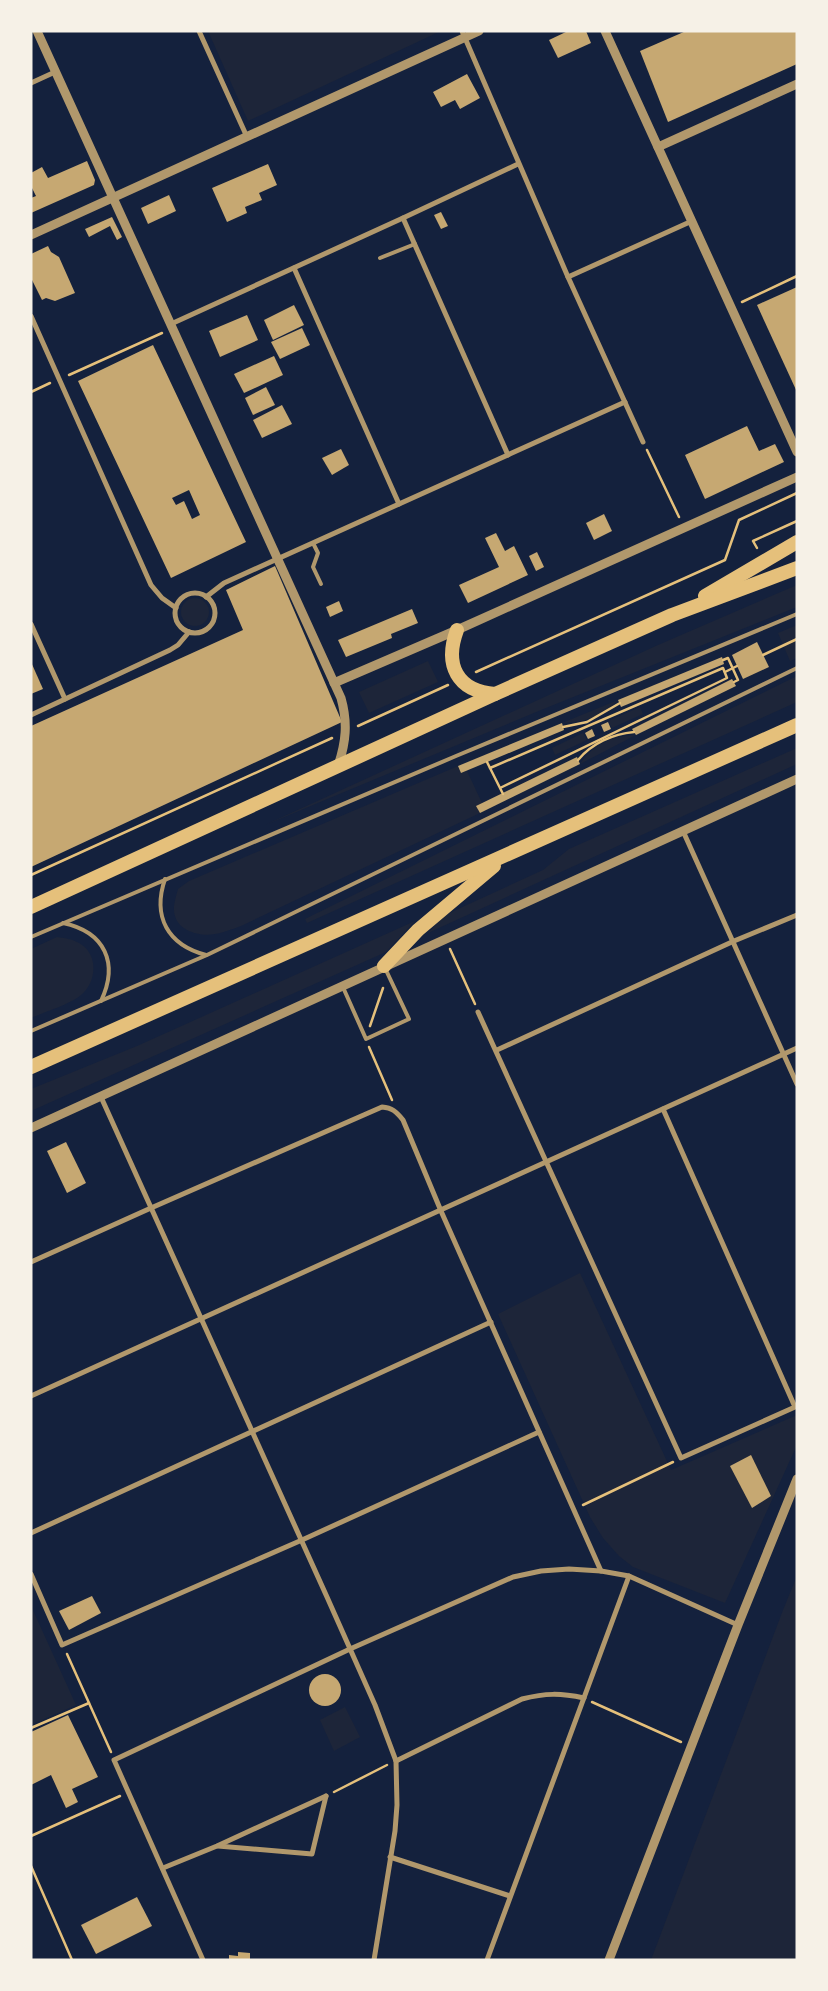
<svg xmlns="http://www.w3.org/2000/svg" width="828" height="1991" font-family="Raleway,sans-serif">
<rect width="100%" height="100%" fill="#14213d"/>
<g fill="#1d2539">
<path d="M208 31H441L248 121Z"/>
<path d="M797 585V607L541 710 265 825 658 645Z"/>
<circle cx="195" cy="612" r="14"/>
<path d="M797 625V658L790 661 778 633Z"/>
<path d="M428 661 438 682 369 713 359 692Z"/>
<path d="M797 676V702L307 923 305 919Z"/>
<path d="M618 700C602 717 585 722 562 723Z"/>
<path d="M640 707 643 714 612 728 608 721Z"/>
<path d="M583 733 587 740 555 755 552 748Z"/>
<path d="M636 735 580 764C593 744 612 736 636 735Z"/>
<path d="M797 748V764L428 933 445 915 543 870 569 849Z"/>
<path d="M458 766 461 773 467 771 482 803 477 807 480 813 241 926C232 929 223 933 215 934 200 937 179 931 175 916 172 908 176 897 178 889L189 881Z"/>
<path d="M415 921 386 952 31 1111V1089L137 1046Z"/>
<path d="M57 937C65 938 72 939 79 943 99 954 97 982 81 995 71 1004 44 1012 31 1018V949Z"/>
<path d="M580 1273 671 1470 797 1415V1445L725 1603 633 1567 619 1556 603 1538 590 1517 498 1314Z"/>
<path d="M797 1576V1960H651L783 1610Z"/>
<path d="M31 1606 76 1705 31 1725Z"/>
<path d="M345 1707 360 1737 334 1751 320 1720Z"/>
</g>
<g fill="#c6a872" fill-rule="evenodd">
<path d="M568 31H586L591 43 558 58 549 40Z"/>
<path d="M686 31H797V64L668 122 640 51Z"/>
<path d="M467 74 480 98 460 109 455 100 441 107 433 92Z"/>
<path d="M87 161 95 180 94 185 31 213V198L36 196 31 186V173L42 167 48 178Z"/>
<path d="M268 164 277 185 259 193 262 200 245 207 247 213 227 222 212 188Z"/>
<path d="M169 195 176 211 148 224 141 208Z"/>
<path d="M441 212 448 226 441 229 434 215Z"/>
<path d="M112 217 122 237 117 240 110 226 89 237 85 229Z"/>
<path d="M48 246 51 252 59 257 75 293 55 301 46 298 42 300 31 278V254Z"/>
<path d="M797 287V392L757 305Z"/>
<path d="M294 305 304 325 273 340 264 320Z"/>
<path d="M247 315 258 340 220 357 209 331Z"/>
<path d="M302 328 310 345 280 359 271 342Z"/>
<path d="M153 345 246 542 171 578 78 381ZM189 490 200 515 192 519 184 501 176 505 172 498Z"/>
<path d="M274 356 283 375 244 393 234 374Z"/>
<path d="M266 387 275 405 253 415 245 398Z"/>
<path d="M282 405 292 424 262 438 253 420Z"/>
<path d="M747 426 759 451 775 444 784 462 705 499 685 455Z"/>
<path d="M341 449 349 465 332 475 322 458Z"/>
<path d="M604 514 612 531 594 540 586 523Z"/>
<path d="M496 533 505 551 514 546 528 575 468 603 459 585 499 567 485 538Z"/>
<path d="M537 552 544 567 536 571 529 556Z"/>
<path d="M275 566 342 722 31 867V726L243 630 226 590Z"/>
<path d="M339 601 343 611 330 617 326 607Z"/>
<path d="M412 609 418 623 391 634 392 638 346 657 338 640Z"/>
<path d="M757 642 769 667 743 679 732 655Z"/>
<path d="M722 657 724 664 621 707 618 700Z"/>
<path d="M31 662 43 689 31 694Z"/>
<path d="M732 679 736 686 636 735 632 729Z"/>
<path d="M608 722 611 729 604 732 601 725Z"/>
<path d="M562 723 564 730 461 773 458 766Z"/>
<path d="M592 729 595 736 588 739 585 733Z"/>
<path d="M577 757 580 764 480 813 476 806Z"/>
<path d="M66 1142 86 1183 67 1193 47 1151Z"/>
<path d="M751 1455 771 1496 752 1508 730 1466Z"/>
<path d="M92 1596 101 1613 69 1630 59 1611Z"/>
<circle cx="325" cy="1690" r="16"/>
<path d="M68 1715 98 1777 72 1789 78 1802 66 1808 51 1775 31 1785V1732Z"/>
<path d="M137 1897 152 1926 96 1954 81 1925Z"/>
<path d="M238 1952 250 1953V1960H229V1955L238 1956Z"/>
</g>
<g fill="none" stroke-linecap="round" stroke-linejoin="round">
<g stroke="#e5c07b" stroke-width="2.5">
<path d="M742 302 797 276"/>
<path d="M69 375 162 333"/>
<path d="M31 392 50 383"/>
<path d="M647 450 679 517"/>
<path d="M757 548 753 541 797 521"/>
<path d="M763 655 797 639"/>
<path d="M723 660 728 658 738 680 734 682"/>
<path d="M476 672 725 560 739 520 797 493"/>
<path d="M725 672 737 666"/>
<path d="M358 726 448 685"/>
<path d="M563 727 587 722 620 703"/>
<path d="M578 760C592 743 613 734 634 732"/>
<path d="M487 762 490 768"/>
<path d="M500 788 727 678 723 668 490 768 503 794"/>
<path d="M31 875 332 738"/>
<path d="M450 949 475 1004"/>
<path d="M370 1026 383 988"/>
<path d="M369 1047 392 1100"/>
<path d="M583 1505 673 1462"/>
<path d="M67 1654 111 1752"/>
<path d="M592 1702 681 1742"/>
<path d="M31 1728 89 1703"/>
<path d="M334 1792 387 1765"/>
<path d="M31 1836 120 1796"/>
<path d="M31 1866 72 1960"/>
</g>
<g stroke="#b1986c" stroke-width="4">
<path d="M380 258 415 244"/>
<path d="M313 543 318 553 313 567 321 584"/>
<path d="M165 879C152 917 168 945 206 955"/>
<path d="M63 923C105 932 119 963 101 1001"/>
<path d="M31 937 456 756 797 614"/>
<path d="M342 985 366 1039 409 1019 385 968"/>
<path d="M31 1031 207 955 797 668"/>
</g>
<g stroke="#b1986c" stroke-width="5">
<path d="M199 31 247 137"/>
<path d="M462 31 568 277 643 442"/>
<path d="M31 83 55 72"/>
<path d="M403 218 508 455"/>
<path d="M294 268 399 504"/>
<path d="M568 277 692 221"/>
<path d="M31 316 151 585 162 598 176 608"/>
<path d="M171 324 403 218 518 164"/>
<circle cx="195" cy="613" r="20"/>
<path d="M206 597 224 583 625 402"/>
<path d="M31 624 65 699"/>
<path d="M31 715 170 650 178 645 189 632"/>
<path d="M683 831 797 1084"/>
<path d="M478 1012 681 1458 795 1407 663 1109"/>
<path d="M497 1050 734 941 797 915"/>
<path d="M101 1097 327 1597 375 1705 396 1761 397 1805 395 1831 374 1960"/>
<path d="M31 1262 151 1208 382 1107C392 1108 396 1111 403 1120L441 1211 601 1571"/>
<path d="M31 1396 797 1048"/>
<path d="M31 1533 491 1322"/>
<path d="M31 1574 62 1645 302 1540 539 1432"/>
<path d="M396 1761 522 1699C546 1693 560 1693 584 1698"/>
<path d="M218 1846 312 1854 326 1796"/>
<path d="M390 1857 510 1896"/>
<path d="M163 1868 217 1846 326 1796"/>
<path d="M203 1960 114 1760 350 1649 513 1577 541 1571 569 1569 601 1571 629 1576 738 1625"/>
<path d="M487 1960 629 1576"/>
</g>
<g stroke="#b1986c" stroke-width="9">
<path d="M37 31 341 698C348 723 346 742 338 766"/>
<path d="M605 31 797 452"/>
<path d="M658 147 797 84"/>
<path d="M31 235 479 31"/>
<path d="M334 683 457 630 797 477"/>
<path d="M31 1128 797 779"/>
<path d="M609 1960 738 1625 797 1479"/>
</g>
<g stroke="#e5c07b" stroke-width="14">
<path d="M705 596 797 542"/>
<path d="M457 630C444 665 457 691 495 694"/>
<path d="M31 907 495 694 672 615 797 568"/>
<path d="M384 966 418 930 494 866"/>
<path d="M31 1067 797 725"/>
</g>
</g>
<rect width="828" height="1991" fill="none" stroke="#f6f1e7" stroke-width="65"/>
</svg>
